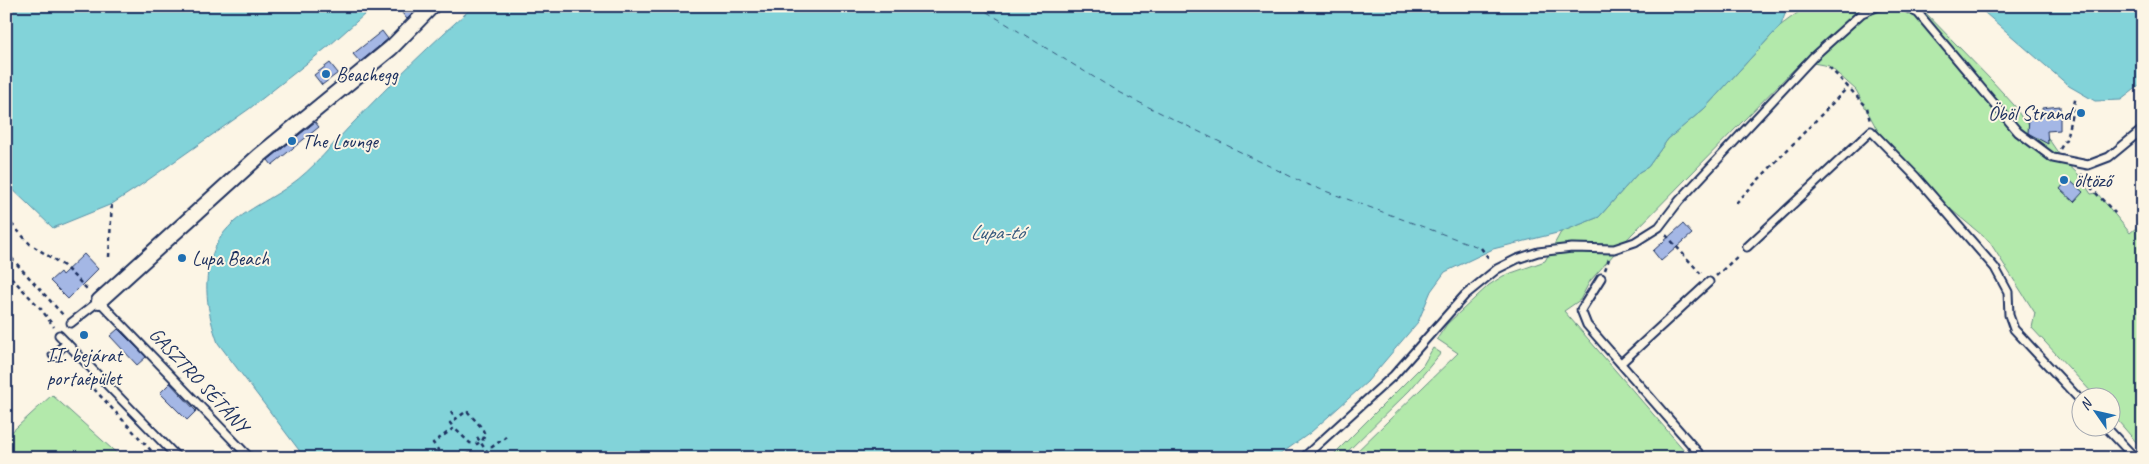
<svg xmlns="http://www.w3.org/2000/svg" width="2149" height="464" font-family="Caveat,sans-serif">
<rect width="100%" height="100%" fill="#fcf5e5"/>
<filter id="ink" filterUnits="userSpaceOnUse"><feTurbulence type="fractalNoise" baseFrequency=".02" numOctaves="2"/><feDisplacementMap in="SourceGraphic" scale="10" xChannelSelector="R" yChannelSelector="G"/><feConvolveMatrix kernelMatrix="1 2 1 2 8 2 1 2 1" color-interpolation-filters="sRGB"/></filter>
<g filter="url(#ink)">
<g fill="#b3e9ab" stroke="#678c84">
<path d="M1807 6H1919L1992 81 2014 105 2023 120 2046 135 2063 160 2078 174 2091 194 2097 193 2130 233 2143 222V450L2112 414V396H2095L2032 328 2035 313 1989 241 1895 163 1856 90 1829 66 1802 61 1631 235 1590 281 1580 300 1564 311 1691 458H1350L1458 353 1437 339 1447 324 1489 285 1503 276 1545 261 1561 232 1599 217 1639 172 1648 167 1668 139 1705 108 1781 25Z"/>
<path d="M1433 348 1441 353 1410 390 1341 458H1330L1423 365Z"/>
<path d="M52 395 122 458H6V437Z"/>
</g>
<g fill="#82d3d9" stroke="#5991a8">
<path d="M6 6H374L330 45 249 109 138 187 112 204 53 228 6 183Z"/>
<path d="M474 6H1788L1781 25 1705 108 1668 139 1648 167 1639 172 1599 217 1561 232 1493 249 1445 272 1431 291 1418 322 1367 382 1310 433 1275 458H305L218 343C207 312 201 279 215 248 228 216 264 204 289 186 314 169 333 143 354 122 392 82 432 43 474 6Z"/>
<path d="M1977 6H2143V83L2121 100 2095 101 2069 86Z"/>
</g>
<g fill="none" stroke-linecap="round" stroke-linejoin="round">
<path stroke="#35587d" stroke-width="1" stroke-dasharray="6 5" stroke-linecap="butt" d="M977 6 1120 93 1306 184 1481 248"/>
</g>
<g fill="#a4b7e5" stroke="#1b2f5e">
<path d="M410 6 416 10 407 19 402 13Z"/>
<path d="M382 31 388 39 360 62 353 54Z"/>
<path d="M330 63 338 73 322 85 314 75Z"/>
<path d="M2060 106V130L2047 131 2048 144 2028 133 2029 117 2043 116 2042 108Z"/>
<path d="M315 122 319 127 272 165 268 160Z"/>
<path d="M2068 179 2083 192 2074 202 2060 189Z"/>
<path d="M1683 224 1692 234 1661 261 1653 251Z"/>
<path d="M84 254 98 269 68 299 50 281 60 272 62 275Z"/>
<path d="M118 329 146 357 137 365 110 336Z"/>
<path d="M170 383 196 411 187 420 160 393Z"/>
</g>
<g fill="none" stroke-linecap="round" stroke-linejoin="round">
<g stroke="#1b2f5e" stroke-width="11">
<g id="lane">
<path d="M1904 6 1918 13 2018 132 2053 158 2088 165 2109 157 2143 129"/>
<path d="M1747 247 1871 131 1916 177 1995 268 2008 292 2009 315 2014 329 2082 402"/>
<path d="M1601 278 1581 310 1587 325 1703 458"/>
<path d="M71 323 99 301 250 458"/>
<path d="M59 335 178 458"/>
<path d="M53 355 67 343"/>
<path d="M1621 363 1709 282"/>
<path d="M2105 426 2135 458"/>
<path d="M1303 458 1394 375 1465 295 1497 269 1517 259 1538 252 1572 248 1614 249 1635 242 1659 227 1679 201 1814 56 1862 13 1879 6"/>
</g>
</g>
<g stroke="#1b2f5e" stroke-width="18">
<path id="street" d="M99 301 259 156 391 48 432 6"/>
</g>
<g stroke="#1b2f5e" stroke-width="2.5" stroke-dasharray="4 4" stroke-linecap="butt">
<path d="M1829 67 1867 107 1870 122"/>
<path d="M2060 149 2066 139 2076 96"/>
<path d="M2081 174 2093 190 2117 215"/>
<path d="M1736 203 1848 87"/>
<path d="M6 218 30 244 64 266 89 291"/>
<path d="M1666 235 1701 274"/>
<path d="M1481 248 1490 260"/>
<path d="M6 252 64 316"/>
<path d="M109 257 112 201"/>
<path d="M1605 270 1609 259"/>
<path d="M6 272 41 309 54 327"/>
<path d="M1716 276 1739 255"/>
<path d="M94 389 158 458"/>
<path d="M451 411 456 419"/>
<path d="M477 437 491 458"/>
<path d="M478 457 506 437"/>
<path d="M400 458H409"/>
<path d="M444 458 433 443 454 428 450 423 467 411 482 428 485 435 482 441 477 444 470 443 454 428"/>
<path d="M459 458 469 453 479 458"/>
<path d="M494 458H499"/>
</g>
<use href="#lane" stroke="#fcf5e5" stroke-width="7"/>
<use href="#street" stroke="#fcf5e5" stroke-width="14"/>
</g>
</g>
<g fill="#1f6fb2" stroke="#fcf5e5" stroke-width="2">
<circle cx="326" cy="74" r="5"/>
<circle cx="2081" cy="113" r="5"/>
<circle cx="292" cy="141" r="5"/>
<circle cx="2064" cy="180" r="5"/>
<circle cx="182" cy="258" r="5"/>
<circle cx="84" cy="335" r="5"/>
</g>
<g text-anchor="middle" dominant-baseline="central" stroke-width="4" stroke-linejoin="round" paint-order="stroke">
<g font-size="20" fill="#1b2f5e" stroke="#fcf5e5" text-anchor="start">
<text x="336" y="74">Beachegg</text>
<text x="2071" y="113" text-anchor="end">Öböl Strand</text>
<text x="302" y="141">The Lounge</text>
<text x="2074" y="180">öltöző</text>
<text x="192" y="258">Lupa Beach</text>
<text x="84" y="355" text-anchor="middle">II. bejárat<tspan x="84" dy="23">portaépület</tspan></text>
</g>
<g font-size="20" fill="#1b2f5e" stroke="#fcf5e5">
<text transform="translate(199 380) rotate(47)">GASZTRO SÉTÁNY</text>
</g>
<g font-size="21" font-style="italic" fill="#35587d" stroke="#fcf5e5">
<text x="997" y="232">Lupa-tó</text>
</g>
</g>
<rect width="2149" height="464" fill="none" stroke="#fcf5e5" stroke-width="25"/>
<rect x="12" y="12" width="2124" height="439" fill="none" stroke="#1b2f5e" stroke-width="2" filter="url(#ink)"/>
<g transform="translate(2096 412) rotate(304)"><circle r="24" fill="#fcf5e5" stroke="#a2a6af"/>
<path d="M0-4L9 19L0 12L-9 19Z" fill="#1f6fb2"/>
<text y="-8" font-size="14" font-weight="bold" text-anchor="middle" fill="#1b2f5e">N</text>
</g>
</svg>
